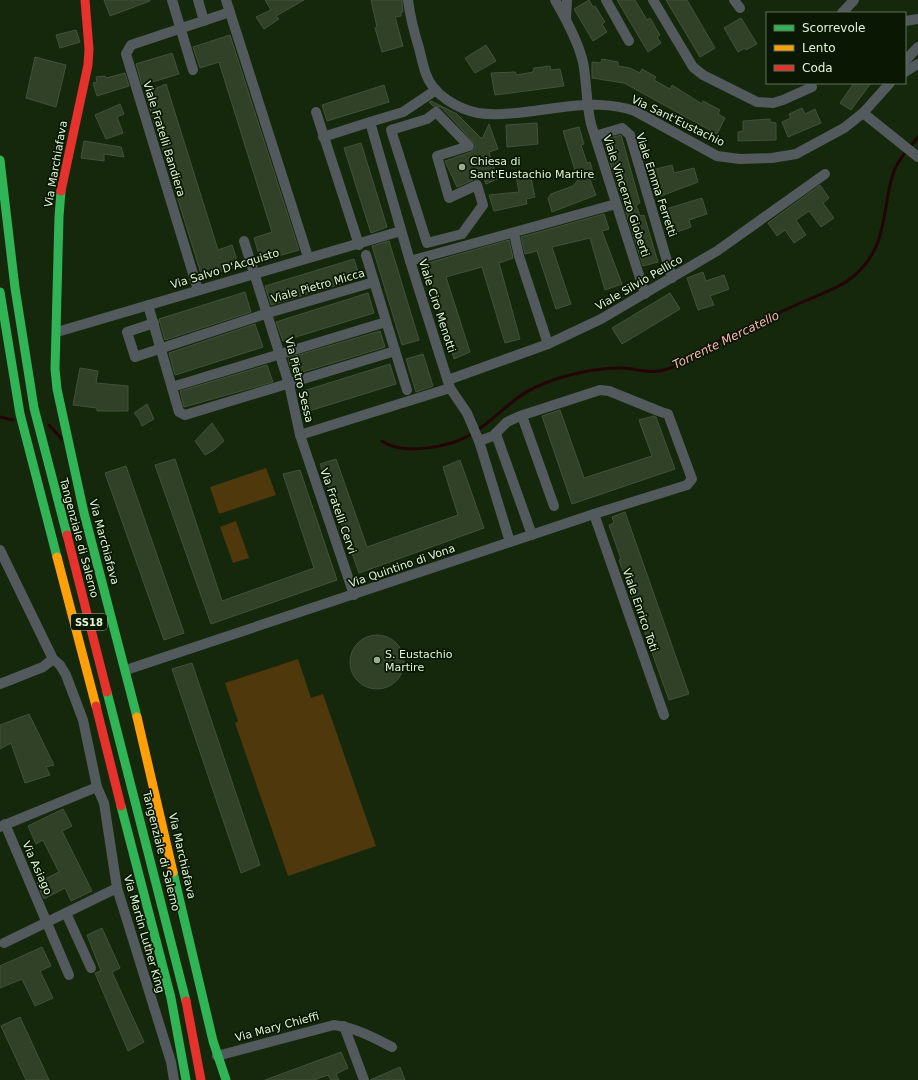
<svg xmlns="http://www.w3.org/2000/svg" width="918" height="1080" font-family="'DejaVu Sans',sans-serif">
<rect width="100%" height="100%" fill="#16280c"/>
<g fill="#4e380c">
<path d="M266 468 276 495 219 514 210 487Z"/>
<path d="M236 521 249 558 233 563 220 527Z"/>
<path d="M298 659 311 698 323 694 376 846 288 876 235 723 238 721 225 683Z"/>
</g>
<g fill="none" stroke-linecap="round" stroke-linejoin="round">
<g stroke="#230507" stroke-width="3">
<path d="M0 417 13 420"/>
<path d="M49 425 62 439"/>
<path d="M382 441C403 456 449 447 470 435 494 421 512 397 538 386 563 375 597 367 624 368 637 369 651 374 664 370 689 363 708 346 730 335 755 323 781 312 807 300 823 293 841 287 855 275 887 247 882 213 892 177 896 161 908 150 918 137"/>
</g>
</g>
<g fill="#304127" stroke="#43523b">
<path d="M104 0H150V1L110 16Z"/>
<path d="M265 0H304L276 16 279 19 264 29 256 17 271 10Z"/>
<path d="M371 0H402L403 12H401V16L395 17 403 46 382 52 375 28 377 27Z"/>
<path d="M589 0 593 7 595 6 605 22 602 24 607 32 593 41 574 9Z"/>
<path d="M617 0H635L647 20 650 18 660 35 657 37 661 43 648 52Z"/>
<path d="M666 0H687L715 48 700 57Z"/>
<path d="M741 18 757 44 746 50 745 48 738 52 724 28Z"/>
<path d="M76 30 80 42 60 48 56 35Z"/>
<path d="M230 35 299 250 261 261 254 238 272 232 219 62 200 68 193 47Z"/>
<path d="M486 45 496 61 475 73 465 58Z"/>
<path d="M172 53 179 74 142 85 136 64Z"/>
<path d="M35 57 66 65 56 107 26 98Z"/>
<path d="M602 59 618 62V66L630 68 640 73 642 69 656 77 654 80 670 89 672 85 702 104 703 101 720 110 718 114 725 118 717 134 624 83 592 78V62L601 63Z"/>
<path d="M550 66 551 70 560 69 564 86 495 95 491 73 515 72 517 75 533 72 534 68Z"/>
<path d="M125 73 129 86 97 96 93 83 97 82 96 77 105 76 106 78Z"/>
<path d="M854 83H871L851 110 840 103Z"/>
<path d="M166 84 218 250 232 245 239 266 202 277 145 93Z"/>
<path d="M384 85 389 102 327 121 322 105Z"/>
<path d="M431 101 457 114 482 139 489 124 498 149 489 152 497 179 486 184 484 178 475 179 457 187 445 161 471 152 475 148V144L441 107 433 106 429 102Z"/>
<path d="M120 104 124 114 117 117 123 133 106 139 95 115Z"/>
<path d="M802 108 805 114 815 109 821 123 788 137 782 122 791 118 789 114Z"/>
<path d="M770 119V122L776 123V140L738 141V132L743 131V121Z"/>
<path d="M537 123 538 144 507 147 506 125Z"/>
<path d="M579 127 584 144 581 145 587 163 590 162 595 179 590 180 596 195 552 212 548 198 551 194 573 186 578 180 563 131Z"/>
<path d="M621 135 640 203 636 205 640 216 644 215 658 262 643 266 603 140Z"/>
<path d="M84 141 121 147 124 157 104 154V161L81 158Z"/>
<path d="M361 143 387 227 371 233 344 148Z"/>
<path d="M672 165 674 173 694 168 698 182 661 196 652 170Z"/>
<path d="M530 173 535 197 526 199 527 204 494 211 489 195 519 192 516 176Z"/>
<path d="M820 185 829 198 823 203 834 218 821 227 809 211 796 220 806 235 794 243 785 230 777 236 768 223Z"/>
<path d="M702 198 707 214 689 220 691 227 674 233 666 209Z"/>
<path d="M604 214 609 229 602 231 622 284 605 290 590 238 552 247 571 304 556 309 537 251 525 254 521 237Z"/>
<path d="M509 240 513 258 499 263 520 339 505 343 482 267 446 277 470 352 454 359 432 283 427 285 421 265Z"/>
<path d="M389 241 419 340 402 345 372 246Z"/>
<path d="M354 259 360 278 271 305 265 286Z"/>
<path d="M703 272 706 281 724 275 729 289 710 296 714 305 698 310 687 278Z"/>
<path d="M245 292 251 312 165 340 159 319Z"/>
<path d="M368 293 374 313 283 341 276 322Z"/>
<path d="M670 293 680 309 622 344 612 328Z"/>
<path d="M255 324 263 347 175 375 169 353Z"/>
<path d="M380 331 385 347 293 375 288 358Z"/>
<path d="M423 354 433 386 416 392 406 359Z"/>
<path d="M390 364 396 384 306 412 300 392Z"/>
<path d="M267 365 273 382 184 407 180 391Z"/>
<path d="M80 368 98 371 96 383 128 386V411H97V408L73 405Z"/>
<path d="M147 404 154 419 142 426 139 419 134 413Z"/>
<path d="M560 410 584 478 652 456 639 420 654 416 656 417 675 469 572 504 542 416Z"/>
<path d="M212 423 224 441 214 450 205 455 195 441Z"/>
<path d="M175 459 222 601 314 568 283 474 300 470 337 580 211 624 155 465Z"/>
<path d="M336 459 367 547 458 515 443 467 460 460 484 528 359 573 320 464Z"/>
<path d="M126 466 184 633 164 640 105 473Z"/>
<path d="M625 512 689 694 669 700 619 560 621 559 609 525 614 523 612 517Z"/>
<circle cx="377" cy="662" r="27"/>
<path d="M192 663 260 865 241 873 172 669Z"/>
<path d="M29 714 54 765 46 767 50 775 25 783 11 743 0 749V725Z"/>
<path d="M63 809 72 826 62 831 92 891 71 901 65 888 44 899 37 883 59 872 43 840 36 844 28 826Z"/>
<path d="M102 928 120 968 112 972 144 1042 128 1051 95 973 101 971 87 935Z"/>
<path d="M42 947 51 966 40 971 53 998 35 1006 22 979 0 988V966Z"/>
<path d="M20 1017 49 1080H26L1 1026Z"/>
<path d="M341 1052 348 1068 336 1074 339 1080H331L328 1075 314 1080H265Z"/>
<path d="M400 1067 405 1080H370Z"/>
</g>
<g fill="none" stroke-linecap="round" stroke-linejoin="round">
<g stroke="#525a5d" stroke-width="10">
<path d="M172 0 193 70"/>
<path d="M198 0 204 21"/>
<path d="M226 0 308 257"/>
<path d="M408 0C410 16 414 32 419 48 421 56 423 66 426 74 433 95 458 109 478 113 503 117 537 110 563 107 588 104 611 103 635 111L717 156 740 159 772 158 796 154 844 128 863 113 890 83"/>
<path d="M555 0C566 19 578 41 583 62 587 83 586 103 591 124L645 294"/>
<path d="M606 0 629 41"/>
<path d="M653 0 693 67 703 75 757 102 773 103 783 100 812 87"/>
<path d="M734 0 740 8"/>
<path d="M842 13 854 0"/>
<path d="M566 18 567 0"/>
<path d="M905 21 918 19"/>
<path d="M905 61 918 47"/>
<path d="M905 72 918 64"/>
<path d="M436 90 403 112 370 122 410 261 450 388 467 413 479 441 510 542"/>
<path d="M316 112 359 245"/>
<path d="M436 112 469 146 437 156 449 198 477 185 483 205 462 234 427 243 391 130 427 119Z"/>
<path d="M863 113 918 157"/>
<path d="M595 136 622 128 630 135 672 278"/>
<path d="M323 137 370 122"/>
<path d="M515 238 519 256 548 344"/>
<path d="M244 241 289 384 300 435 450 388"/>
<path d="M366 255 407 390"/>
<path d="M410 261 616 204"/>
<path d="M198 290 126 54 131 45 230 12"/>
<path d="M148 305 179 412 185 415 395 351"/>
<path d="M154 323 127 332 135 357 268 313 374 282"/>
<path d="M57 332 401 231"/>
<path d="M448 380 548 344 601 319 717 251 825 174"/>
<path d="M172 387 386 322"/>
<path d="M522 416 554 506"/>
<path d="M496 434 532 535"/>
<path d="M300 435 354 595"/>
<path d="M594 514 664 715"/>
<path d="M0 550 53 659 60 665 66 675 83 720 97 787 104 803 117 888 171 1062 174 1080"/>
<path d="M126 670 594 514 687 485 692 479 668 414 661 412 609 391 600 390 520 416 507 422 493 436 479 441"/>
<path d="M0 684 43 667 53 659"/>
<path d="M5 824 69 975"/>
<path d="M0 827 97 787"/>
<path d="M66 913 91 968"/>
<path d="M4 943 117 888"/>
<path d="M344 1026 364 1080"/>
<path d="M217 1056 334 1025C356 1028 372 1037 392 1047"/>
</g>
<g stroke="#30b455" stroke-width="9">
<path d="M0 160 15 288 34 408 67 535"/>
<path d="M61 191 59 217 55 369 57 389 84 513 137 717"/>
<path d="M0 292 20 414 57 557"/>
<path d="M107 692 186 1001"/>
<path d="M121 806 171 998 186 1080"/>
<path d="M173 872 213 1041 226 1080"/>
</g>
<g stroke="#ff9f0a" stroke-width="9">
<path d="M57 557 96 706"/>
<path d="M137 717 173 872"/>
</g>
<g stroke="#e5322d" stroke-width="9">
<path d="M61 191 88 65 89 49 85 0"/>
<path d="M67 535 107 692"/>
<path d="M96 706 121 806"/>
<path d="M186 1001 201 1080"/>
</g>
</g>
<g fill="#9aae91" stroke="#091703" stroke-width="1.5">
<circle cx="462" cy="167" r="4"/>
<circle cx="377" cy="660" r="4"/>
</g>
<g text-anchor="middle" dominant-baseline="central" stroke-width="3.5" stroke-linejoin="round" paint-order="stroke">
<rect fill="#091703" stroke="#a0b398" stroke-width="1" x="71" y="614" width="36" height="16" rx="3"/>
<g font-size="10" font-weight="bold" fill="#e1f6d8">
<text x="89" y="622">SS18</text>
</g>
<g font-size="11" fill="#e1f6d8" stroke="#091703">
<text transform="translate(678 121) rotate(26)">Via Sant'Eustachio</text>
<text transform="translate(164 139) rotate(73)">Viale Fratelli Bandiera</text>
<text transform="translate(56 164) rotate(-80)">Via Marchiafava</text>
<text transform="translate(656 185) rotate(72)">Viale Emma Ferretti</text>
<text transform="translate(626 196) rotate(72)">Viale Vincenzo Gioberti</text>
<text transform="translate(225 269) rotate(-17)">Via Salvo D'Acquisto</text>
<text transform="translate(639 283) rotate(-30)">Viale Silvio Pellico</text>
<text transform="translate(318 286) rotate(-16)">Viale Pietro Micca</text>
<text transform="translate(437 306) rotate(72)">Viale Ciro Menotti</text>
<text transform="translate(299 380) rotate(76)">Via Pietro Sessa</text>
<text transform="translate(338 511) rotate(71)">Via Fratelli Cervi</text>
<text transform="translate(79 538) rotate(75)">Tangenziale di Salerno</text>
<text transform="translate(104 542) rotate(75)">Via Marchiafava</text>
<text transform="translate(402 566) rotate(-19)">Via Quintino di Vona</text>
<text transform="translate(640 610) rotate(71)">Viale Enrico Toti</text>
<text transform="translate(161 851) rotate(76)">Tangenziale di Salerno</text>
<text transform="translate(182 856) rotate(77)">Via Marchiafava</text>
<text transform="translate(37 868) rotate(66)">Via Asiago</text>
<text transform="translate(144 934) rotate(74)">Via Martin Luther King</text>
<text transform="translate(277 1027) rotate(-15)">Via Mary Chieffi</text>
</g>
<g font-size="11" fill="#e1f6d8" stroke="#091703" text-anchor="start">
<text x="470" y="161">Chiesa di<tspan x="470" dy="13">Sant'Eustachio Martire</tspan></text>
<text x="385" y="654">S. Eustachio<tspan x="385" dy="13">Martire</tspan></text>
</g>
<g font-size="12" font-style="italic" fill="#f9b4b7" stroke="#091703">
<text transform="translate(726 340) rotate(-26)">Torrente Mercatello</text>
</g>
</g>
<rect x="766" y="12" width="140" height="72" fill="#091703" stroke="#5f7058"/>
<rect x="774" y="25" width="20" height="6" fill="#30b455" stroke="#5f7058"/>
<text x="802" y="32" font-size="12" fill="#e1f6d8">Scorrevole</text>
<rect x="774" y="45" width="20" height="6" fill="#ff9f0a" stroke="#5f7058"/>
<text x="802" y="52" font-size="12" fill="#e1f6d8">Lento</text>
<rect x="774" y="65" width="20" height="6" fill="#e5322d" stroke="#5f7058"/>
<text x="802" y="72" font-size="12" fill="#e1f6d8">Coda</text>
</svg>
